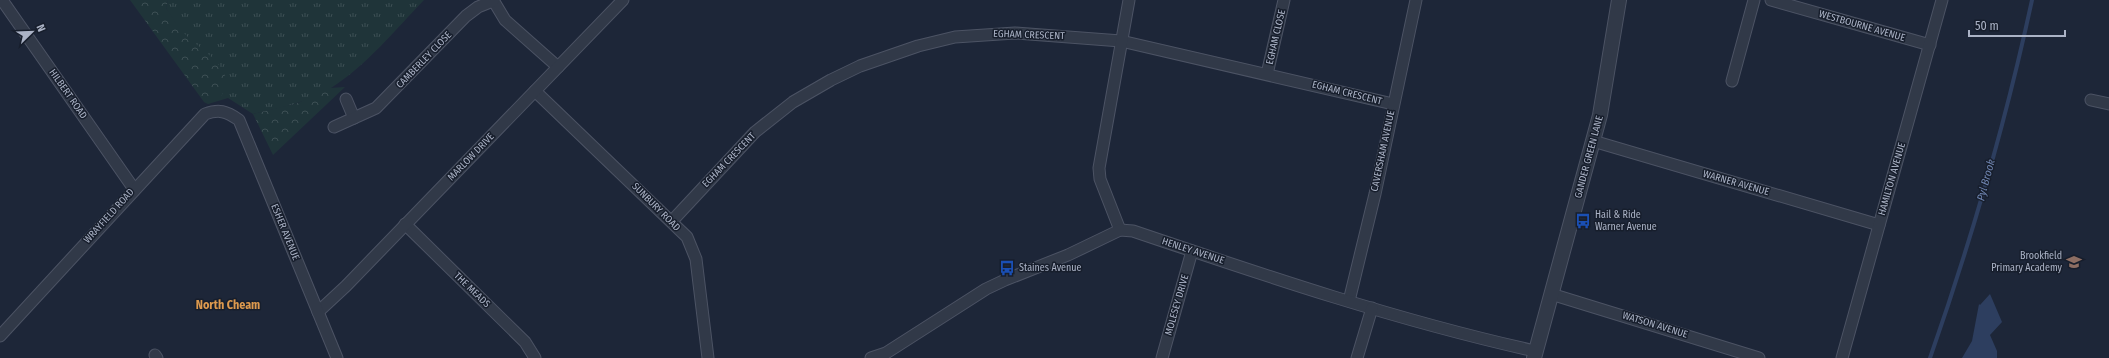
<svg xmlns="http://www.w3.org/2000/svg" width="2109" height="358" font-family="'Fira Sans Condensed',sans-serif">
<defs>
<pattern id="grass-tufts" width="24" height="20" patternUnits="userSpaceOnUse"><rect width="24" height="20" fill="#1f3439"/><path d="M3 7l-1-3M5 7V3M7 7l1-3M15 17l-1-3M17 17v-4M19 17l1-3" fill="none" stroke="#3d4f54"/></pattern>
<pattern id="forest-crowns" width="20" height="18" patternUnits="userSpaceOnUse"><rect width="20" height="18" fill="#1f3439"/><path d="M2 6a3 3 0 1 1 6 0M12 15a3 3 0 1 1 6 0" fill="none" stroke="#3d4f54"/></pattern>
</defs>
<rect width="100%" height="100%" fill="#1d2638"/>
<path fill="url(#grass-tufts)" d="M168 0H424C395 30 367 65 331 88 307 103 279 108 253 114L228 98 208 104 214 84 166 8Z"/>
<g fill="url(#forest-crowns)">
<path d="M130 0H168L166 8C172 16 177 26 184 33 197 48 242 71 221 96 218 99 212 102 208 104L204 102Z"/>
<path d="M345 87 273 155 253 114 298 103 330 88Z"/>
</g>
<path fill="#2d3e5f" d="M1990 294 2002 322 1990 335 1997 351V358H1962L1972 341 1979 304 1980 305Z"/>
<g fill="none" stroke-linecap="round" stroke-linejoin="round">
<path stroke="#2d3e5f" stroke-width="4" d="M1930 358C1971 241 2006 121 2032 0"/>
<g stroke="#4c5364" stroke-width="13">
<g id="minor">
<path d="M2 0 134 189"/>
<path d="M493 0 505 20 558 67"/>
<path d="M1771 0 1930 45"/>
<path d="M1267 74 1284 0"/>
<path d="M1732 81 1754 0"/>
<path d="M535 91 687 237 696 259 708 358"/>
<path d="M346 99 354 118"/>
<path d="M2091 100 2109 104"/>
<path d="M334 127 376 108 466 16 478 7 493 1"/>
<path d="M1593 141 1879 225"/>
<path d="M672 221 755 132 793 102 831 80 860 66 918 46 955 37 1015 33 1121 41 1393 104"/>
<path d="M405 224 525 342 535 358"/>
<path d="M1120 230 1100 179 1099 168 1129 0"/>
<path d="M1551 294 1759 358"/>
<path d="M1349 301 1375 194 1416 0"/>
<path d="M318 312 346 286 623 0"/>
<path d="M0 336 205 114C219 109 226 111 239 120L337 358"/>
<path d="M155 355 157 358"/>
<path d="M871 358 886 353 986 289 1005 280 1068 255 1120 230 1133 231C1266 276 1399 321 1535 351"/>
<path d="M1162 358 1192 251"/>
<path d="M1357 358 1372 308"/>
<path d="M1842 358 1942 0"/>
</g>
</g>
<g stroke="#4c5364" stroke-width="16">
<path id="tertiary" d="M1534 358 1600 115 1619 0"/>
</g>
<use href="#minor" stroke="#313948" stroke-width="11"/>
<use href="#tertiary" stroke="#313948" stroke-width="14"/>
</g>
<defs>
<g id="bus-bare" transform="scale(1.2)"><path d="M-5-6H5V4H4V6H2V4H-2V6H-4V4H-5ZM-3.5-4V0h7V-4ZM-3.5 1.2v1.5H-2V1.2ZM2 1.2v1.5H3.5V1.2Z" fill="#1a4fb4" stroke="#171e2c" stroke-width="2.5" paint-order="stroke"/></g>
<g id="school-bare" transform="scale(1.2)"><path d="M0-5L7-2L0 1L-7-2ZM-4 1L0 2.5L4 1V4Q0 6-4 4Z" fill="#8d6e63" stroke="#171e2c" stroke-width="2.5" paint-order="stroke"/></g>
</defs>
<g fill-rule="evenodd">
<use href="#bus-bare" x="1583" y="221"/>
<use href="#school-bare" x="2074" y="262"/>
<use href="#bus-bare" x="1007" y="268"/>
</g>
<g text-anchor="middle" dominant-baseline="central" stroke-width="3" stroke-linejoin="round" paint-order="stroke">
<g font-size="10" fill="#abb3c6" stroke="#171e2c">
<text transform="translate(1862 26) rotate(16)">WESTBOURNE AVENUE</text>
<text transform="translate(1029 35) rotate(2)">EGHAM CRESCENT</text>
<text transform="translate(1276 37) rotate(-77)">EGHAM CLOSE</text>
<text transform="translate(424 60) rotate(-46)">CAMBERLEY CLOSE</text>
<text transform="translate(1347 93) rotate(14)">EGHAM CRESCENT</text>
<text transform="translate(68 94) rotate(55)">HILBERT ROAD</text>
<text transform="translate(1383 151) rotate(-78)">CAVERSHAM AVENUE</text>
<text transform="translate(471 157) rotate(-46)">MARLOW DRIVE</text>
<text transform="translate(1589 157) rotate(-75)">GANDER GREEN LANE</text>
<text transform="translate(729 160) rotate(-46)">EGHAM CRESCENT</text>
<text transform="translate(1892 179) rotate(-74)">HAMILTON AVENUE</text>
<text transform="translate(1736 183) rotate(16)">WARNER AVENUE</text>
<text transform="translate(656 207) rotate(45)">SUNBURY ROAD</text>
<text transform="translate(109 216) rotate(-48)">WRAYFIELD ROAD</text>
<text transform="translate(285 232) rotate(68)">ESHER AVENUE</text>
<text transform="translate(1193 251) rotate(18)">HENLEY AVENUE</text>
<text transform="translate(472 290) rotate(44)">THE MEADS</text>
<text transform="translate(1177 305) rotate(-74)">MOLESEY DRIVE</text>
<text transform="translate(1655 325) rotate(17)">WATSON AVENUE</text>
</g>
<g font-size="10" fill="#abb3c6" stroke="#171e2c" text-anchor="start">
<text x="1595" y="215">Hail &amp; Ride<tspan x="1595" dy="12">Warner Avenue</tspan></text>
<text x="2062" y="256" text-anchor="end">Brookfield<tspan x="2062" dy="12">Primary Academy</tspan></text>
<text x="1019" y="268">Staines Avenue</text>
</g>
<g font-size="11" font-style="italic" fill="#7086b2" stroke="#171e2c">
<text transform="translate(1986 180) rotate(-75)">Pyl Brook</text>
</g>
<g font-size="12" font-weight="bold" fill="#dd994e" stroke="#171e2c">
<text x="228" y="305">North Cheam</text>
</g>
</g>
<g transform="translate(32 32) rotate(67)" stroke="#171e2c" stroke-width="3" paint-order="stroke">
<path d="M0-3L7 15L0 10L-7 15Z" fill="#abb3c6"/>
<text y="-6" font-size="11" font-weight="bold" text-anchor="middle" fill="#abb3c6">N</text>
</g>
<path d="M1969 30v6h96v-6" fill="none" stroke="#abb3c6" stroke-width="2"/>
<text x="1975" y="30" font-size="12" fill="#abb3c6" stroke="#171e2c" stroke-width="3" paint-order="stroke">50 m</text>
</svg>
